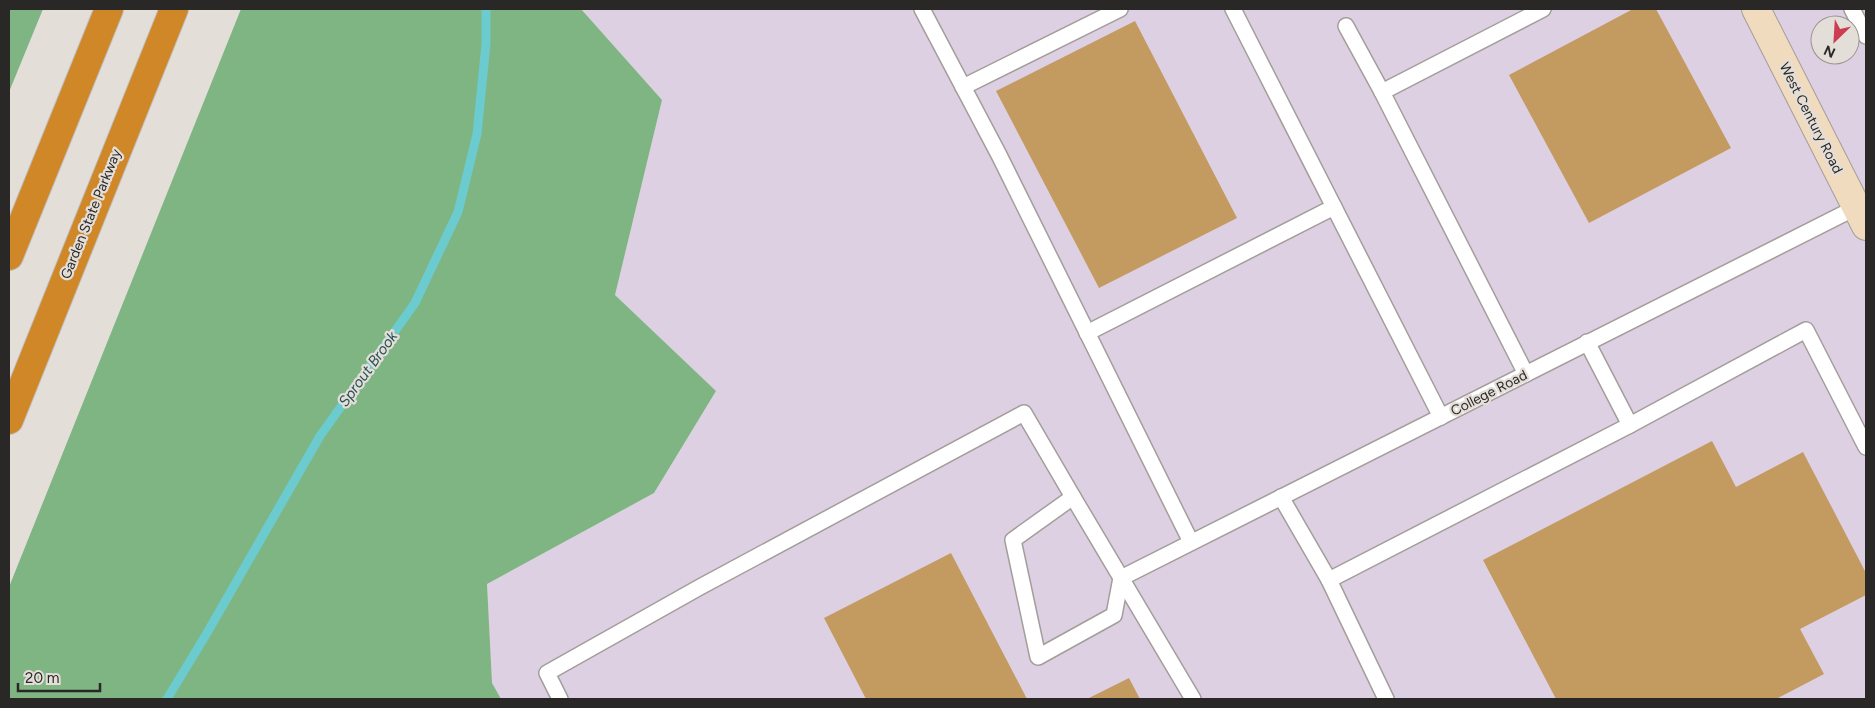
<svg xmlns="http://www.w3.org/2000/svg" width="1875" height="708" font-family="Figtree,sans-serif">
<rect width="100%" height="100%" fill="#e4ded9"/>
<path fill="#ddd0e3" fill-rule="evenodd" d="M581 9H1866V699H501L492 683 487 584 654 493 716 391 615 295 662 100ZM1820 25H1850V55H1820Z"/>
<g fill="#7fb483">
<path d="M9 9H43L9 92Z"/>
<path d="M241 9H581L662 100 615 295 716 391 654 493 487 584 492 683 501 699H9V587Z"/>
</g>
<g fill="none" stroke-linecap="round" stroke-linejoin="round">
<path stroke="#6ccbce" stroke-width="9" d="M167 699 207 633 320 436 415 303 458 212 477 134 486 44V9"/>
</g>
<g fill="#c39a60">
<path d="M1633 9H1656L1731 148 1589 223 1509 75Z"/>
<path d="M1135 21 1237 218 1099 288 996 91Z"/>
<path d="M1712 441 1736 487 1803 452 1866 573V595L1800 629 1824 674 1776 699H1556L1483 560Z"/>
<path d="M951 553 1027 699H866L824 618Z"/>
<path d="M1129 678 1140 699H1087Z"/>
</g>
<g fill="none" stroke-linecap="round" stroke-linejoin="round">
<g stroke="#a39e9a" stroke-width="18">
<g id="lane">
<path d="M922 9 999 155 1191 542"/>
<path d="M1233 9 1441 417"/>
<path d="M1852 9 1866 36"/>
<path d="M1346 26 1382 92"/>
<path d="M963 87 1120 9"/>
<path d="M1087 333 1334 207"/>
<path d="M1587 342 1630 425"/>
<path d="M1526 374 1382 92 1543 9"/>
<path d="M1073 497 1193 699"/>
<path d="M1281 497 1329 580"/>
<path d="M1121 578 1857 207"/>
<path d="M560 699 547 673 700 587 1024 413 1073 497 1013 540 1038 657 1114 615 1121 578"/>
<path d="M1386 699 1329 580 1630 425 1806 330 1866 447"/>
</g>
</g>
<g stroke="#a39e9a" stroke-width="30">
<path id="secondary" d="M1756 9 1866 226"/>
</g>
<g stroke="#bfbebe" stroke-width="30">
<g id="highway">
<path d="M9 256 109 9"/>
<path d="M9 420 174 9"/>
</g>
</g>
<use href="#lane" stroke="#fff" stroke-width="15"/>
<use href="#secondary" stroke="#f1dbbe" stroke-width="28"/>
<use href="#highway" stroke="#cf8727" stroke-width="28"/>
</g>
<g text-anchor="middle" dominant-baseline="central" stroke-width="4.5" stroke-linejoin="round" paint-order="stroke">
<g font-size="14" fill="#2a2826" stroke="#e4ded9">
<text transform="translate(1811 118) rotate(63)">West Century Road</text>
<text transform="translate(91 214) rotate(-68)">Garden State Parkway</text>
<text transform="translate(1489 393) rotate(-27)">College Road</text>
</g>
<g font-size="15" font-style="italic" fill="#275253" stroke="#e4ded9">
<text transform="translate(368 369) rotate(-54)">Sprout Brook</text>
</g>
</g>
<rect width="1875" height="708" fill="none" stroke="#2a2826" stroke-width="20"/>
<g transform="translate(1835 40) rotate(205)"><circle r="24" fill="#e4ded9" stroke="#9a9591"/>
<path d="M0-4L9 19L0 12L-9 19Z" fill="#cd3d52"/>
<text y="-8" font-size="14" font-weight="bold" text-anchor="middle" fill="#2a2826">N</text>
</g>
<path d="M18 683v8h82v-8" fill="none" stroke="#2a2826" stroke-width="2.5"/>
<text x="25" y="683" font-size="15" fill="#2a2826" stroke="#e4ded9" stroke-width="4" paint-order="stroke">20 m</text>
</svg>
